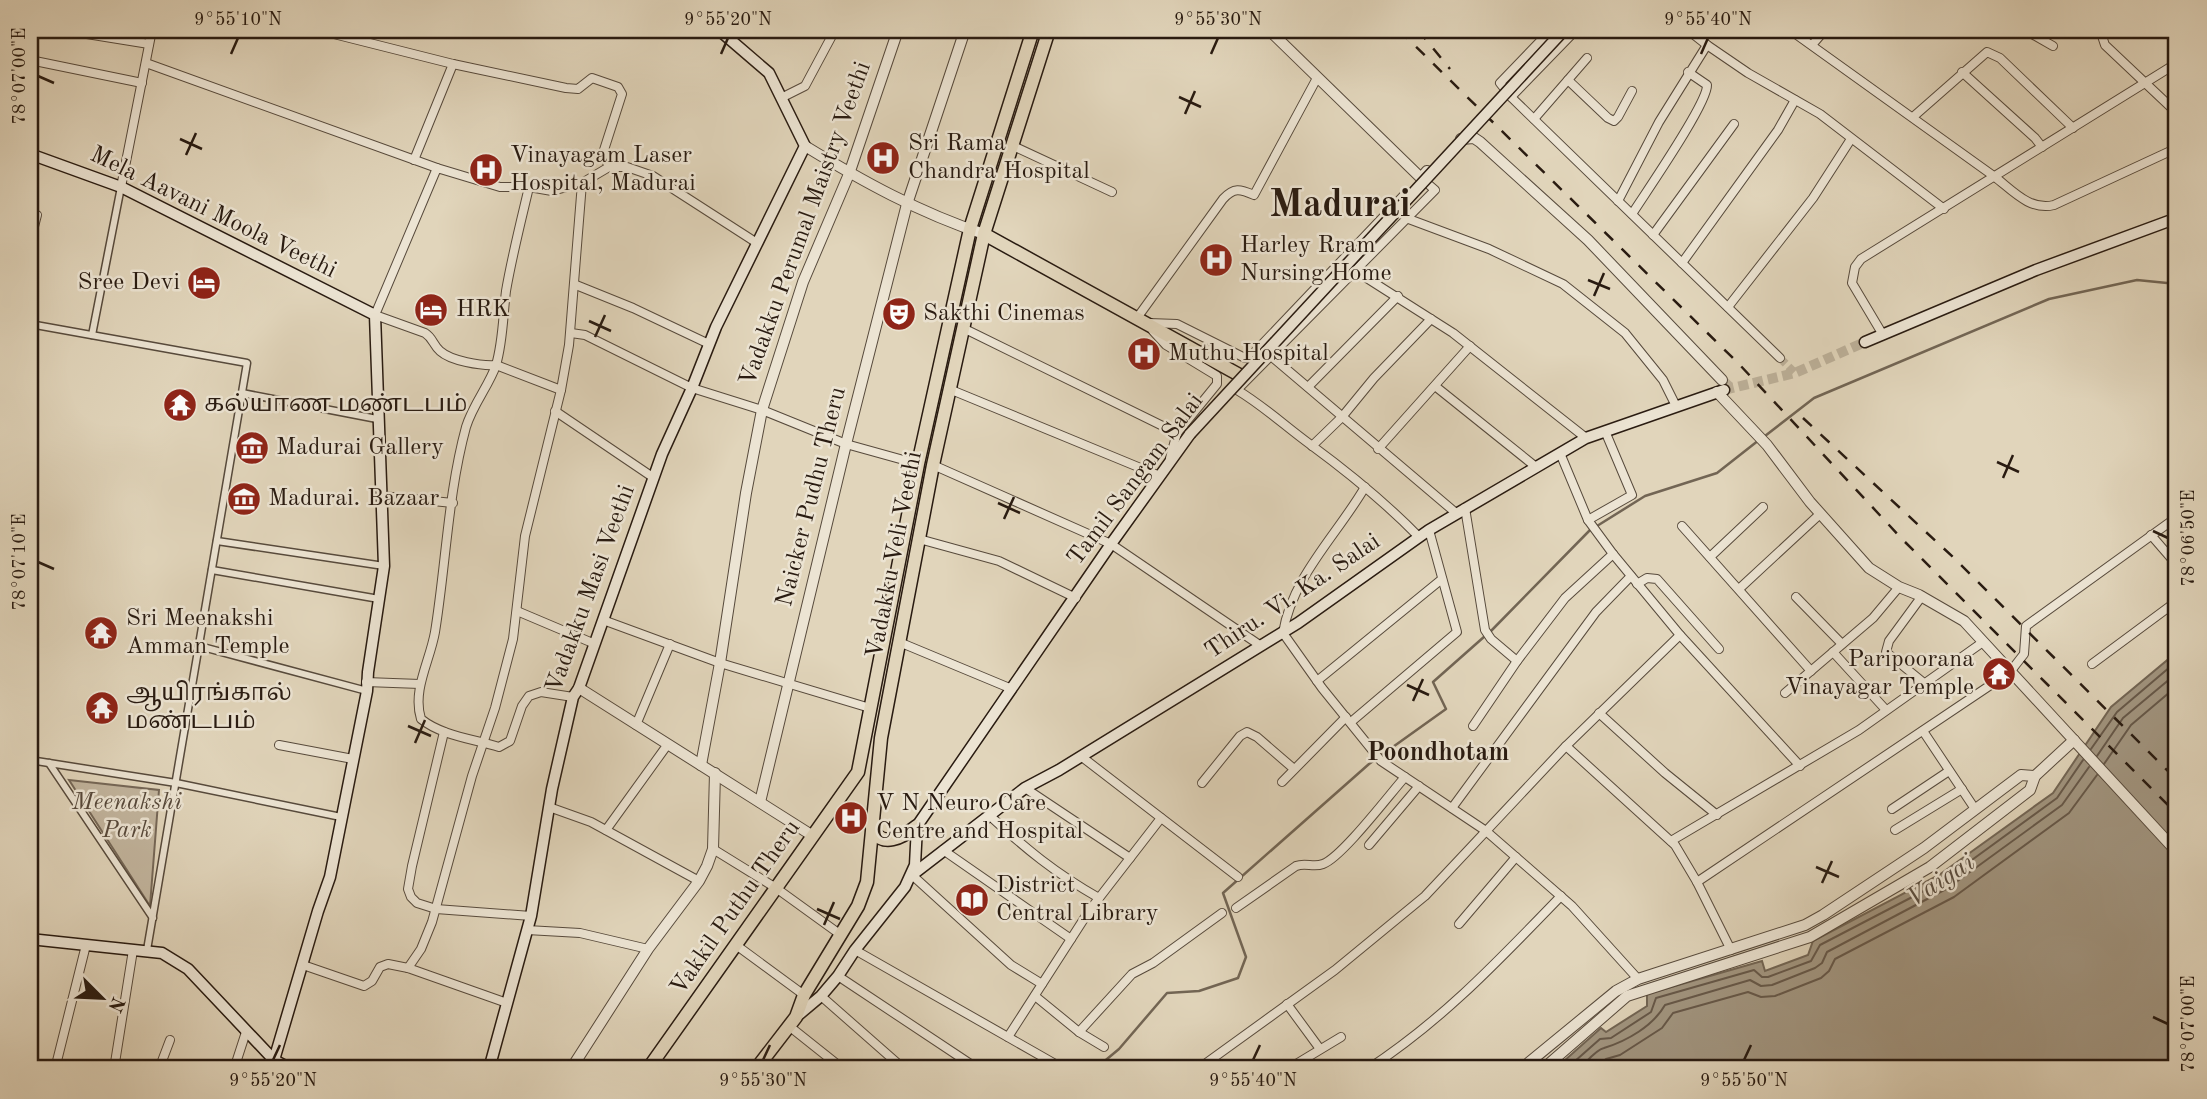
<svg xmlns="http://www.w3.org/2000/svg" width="2207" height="1099" font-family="'Old Standard TT','Noto Serif Tamil',serif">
<rect width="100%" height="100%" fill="#e1d5bb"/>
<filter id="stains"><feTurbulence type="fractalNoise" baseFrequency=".00286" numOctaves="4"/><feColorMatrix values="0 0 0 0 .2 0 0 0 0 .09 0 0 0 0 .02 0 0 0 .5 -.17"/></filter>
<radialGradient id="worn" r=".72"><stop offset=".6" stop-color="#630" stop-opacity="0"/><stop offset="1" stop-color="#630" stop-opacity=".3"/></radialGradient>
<path fill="#c2b59e" stroke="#766858" stroke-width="2" d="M69 780 159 790 150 906Z"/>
<path fill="#a29681" stroke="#726554" stroke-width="2" d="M2177 652V1069H1555L1601 1028 1606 1032 1647 1006V994L1762 961 1765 971 1808 955 1813 941 1939 875 2053 793 2111 707Z"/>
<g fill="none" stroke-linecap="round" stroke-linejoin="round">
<g stroke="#665849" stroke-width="2">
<path d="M2091 749 2117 712 2177 661"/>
<path d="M2097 756 2123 718 2177 673"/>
<path d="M2104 764 2131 725 2177 686"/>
<path d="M1566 1069 1600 1039 1611 1038 1651 1012 1656 998 1754 970 1762 977H1768L1811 961 1820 945 1943 881 2057 798 2083 760"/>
<path d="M1579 1069C1586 1063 1595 1050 1604 1048 1627 1041 1653 1026 1665 1005L1750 980 1761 986 1772 985 1815 968 1822 963 1827 952 1948 888 2062 805 2089 767"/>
<path d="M1594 1069 1606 1059 1620 1055 1662 1028 1673 1013 1748 992 1761 997 1775 996 1821 978 1829 971 1835 959 1954 897 2069 813 2097 775"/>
</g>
<g stroke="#726554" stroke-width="2.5">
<path d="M1765 436 1814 398 2049 299 2137 280 2177 284"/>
<path d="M1597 526 1645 496 1717 473 1759 440"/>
<path d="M1490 632 1591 529"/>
<path d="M1095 1069 1119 1049 1167 993 1199 991 1238 978 1246 957 1223 893 1369 764 1446 709 1433 682 1485 636"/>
</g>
<path stroke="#bcb099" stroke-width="8" stroke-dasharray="8 4" stroke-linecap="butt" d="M1780 358 1795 373"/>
<path stroke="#bcb099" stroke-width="10" stroke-dasharray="10 5" stroke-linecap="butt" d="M1722 380 1731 388"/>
<path stroke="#bcb099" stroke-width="10" stroke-dasharray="10 5" stroke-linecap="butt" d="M1724 390 1795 373 1865 342"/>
<g stroke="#574a3c" stroke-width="9">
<g id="pedestrian">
<path d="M30 324 247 363 147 950"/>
<path d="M92 335 121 187"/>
<path d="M242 393 377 419"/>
<path d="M217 541 384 566"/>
<path d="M212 570 379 599"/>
<path d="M199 646 367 691"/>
<path d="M30 760 176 783 341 817"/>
<path d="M49 763 153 918"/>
</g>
</g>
<g stroke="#574a3c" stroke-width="10">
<g id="minor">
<path d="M62 30 149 44"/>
<path d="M318 30 453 64 566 88 578 89 592 78 618 87 622 94 603 153 609 167"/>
<path d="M1551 30 1500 83 1511 97 1780 358"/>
<path d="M1688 30 1707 45 1748 73 1820 114 1944 209"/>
<path d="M1790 30 1995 177C2013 191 2030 211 2054 205L2177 148"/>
<path d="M2025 30 2053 46"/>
<path d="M2100 30 2105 45 2177 113"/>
<path d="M1812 45 1825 30"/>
<path d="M30 60 142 83"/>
<path d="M146 63 437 168"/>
<path d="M1962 72 2035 138 2042 147"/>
<path d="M1568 80 1608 118 1614 121 1618 117 1632 91"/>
<path d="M1511 97 1576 30"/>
<path d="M781 98 805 86 835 30"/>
<path d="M1913 117 1987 52 2000 58 2073 128"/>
<path d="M1534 119 1587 58"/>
<path d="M1011 145 1112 192"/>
<path d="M414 160 453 64"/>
<path d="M121 187 152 30"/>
<path d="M529 187C521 221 512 256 506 291 503 315 503 342 496 365 490 384 473 404 466 427 448 493 446 564 435 632 430 661 412 690 421 719 442 736 474 739 499 747L510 741 522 706 529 696 541 692 573 697"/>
<path d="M1618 201 1659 122 1707 45"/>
<path d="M1632 214C1646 192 1708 103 1707 85L1688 72"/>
<path d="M1406 218 1489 249 1563 284 1625 333 1663 380 1676 406"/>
<path d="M1653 235 1734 124"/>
<path d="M30 242 37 215"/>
<path d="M1682 263 1778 130 1795 100"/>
<path d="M1354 270 1453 333 1586 438"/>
<path d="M576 285 633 308 709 344"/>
<path d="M1728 307 1813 198 1851 139"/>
<path d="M1137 318 1223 199C1234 187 1240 189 1254 195L1317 78"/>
<path d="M1149 323 1177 324 1245 358 1250 357 1407 192"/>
<path d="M963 328 1177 433"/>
<path d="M1153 331 1166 345 1217 376V384L1177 433 1170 458"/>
<path d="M571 333 585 335 692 388 762 410 846 444 918 464"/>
<path d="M1883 335 1852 283 1855 267 1861 259 2177 63"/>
<path d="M1271 356 1456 513"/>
<path d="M1435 386 1536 467"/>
<path d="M1308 387 1398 296"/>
<path d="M949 389 1160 476"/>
<path d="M561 390 496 365C481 366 451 361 440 351 433 345 433 338 425 333L375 315 437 168 500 187H529L552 191 582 183 609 167H627L653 176 757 243"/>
<path d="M555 411 654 478"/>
<path d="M1312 446 1342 417 1374 378 1431 319"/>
<path d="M1378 449 1470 346"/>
<path d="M1560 453 1588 520 1613 554 1680 635 1800 766"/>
<path d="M933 465 1111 544 1261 646"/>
<path d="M1365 487C1337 535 1292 577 1283 633L1322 688 1381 761 1486 831 1572 906 1638 979"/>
<path d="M382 496 453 503"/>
<path d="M1465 508 1485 630 1491 639 1517 661"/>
<path d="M1588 520 1632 495 1605 431"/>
<path d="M1682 526 1811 671"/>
<path d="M2151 535 2177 565"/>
<path d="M1419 537C1386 503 1349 473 1311 445 1286 427 1264 406 1237 390L1435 190 1421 178"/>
<path d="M919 539 999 561 1076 598"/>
<path d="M1710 557 1763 507"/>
<path d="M1637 584 1647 578 1657 579 1719 649"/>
<path d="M1739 589 1820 514"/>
<path d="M1922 596 1889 641 1886 652 1924 683"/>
<path d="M1796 597 1842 644"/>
<path d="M517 611 595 644"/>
<path d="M603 620 720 663 870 708"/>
<path d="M899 642 1012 689"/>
<path d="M1833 652 1886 710"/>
<path d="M2092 664 2177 601"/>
<path d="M1317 681 1442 579"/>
<path d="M366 682 420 684"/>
<path d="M1785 693 1873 618 1899 587"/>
<path d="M1599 713 1665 773 1717 815"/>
<path d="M1351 722 1457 632 1429 530"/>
<path d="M636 725 670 644"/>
<path d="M1473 726 1517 661 1565 598 1613 554"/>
<path d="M1923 731 1975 809"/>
<path d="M444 732 412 866 408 889 411 897 417 903 436 909 531 916"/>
<path d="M279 745 353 759"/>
<path d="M1566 746 1675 845 1697 882 1731 950"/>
<path d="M1082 757 1238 877"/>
<path d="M1282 782 1346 717"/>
<path d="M1202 783 1240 736 1247 732 1257 737 1294 769"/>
<path d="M1025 788 1130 858"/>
<path d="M549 807 591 822 699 881"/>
<path d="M1452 808 1596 612 1631 576"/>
<path d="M1892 809 1949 771"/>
<path d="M989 815C1026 849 1055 873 1099 898"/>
<path d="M606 830 668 744"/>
<path d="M1895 830 1962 789"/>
<path d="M1671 841 1859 730 1983 642"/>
<path d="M1369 845 1419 786"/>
<path d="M713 849 776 888 841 935"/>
<path d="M943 850 1071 939"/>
<path d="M912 875 1011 965 1042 984"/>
<path d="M1697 882 2010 672 2024 654 2026 626 2177 517"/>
<path d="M1236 908 1296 866C1306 862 1313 868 1323 864 1342 857 1389 795 1405 777"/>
<path d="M1459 924 1516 857"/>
<path d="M527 930 580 933 648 949"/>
<path d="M736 945 804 995"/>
<path d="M855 950 1064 1069"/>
<path d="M303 965 364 986 372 981 380 967 388 964 408 968 507 1003"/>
<path d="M408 968 421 949 432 922 472 776 495 708 513 639 525 536 561 390 569 345 582 183"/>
<path d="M838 976 978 1069"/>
<path d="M821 996 904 1069"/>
<path d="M1035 996 1079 1032 1104 1047"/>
<path d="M1287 1004 1320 1049"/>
<path d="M789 1026 843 1069"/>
<path d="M1079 1032 1132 974 1153 963 1222 913"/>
<path d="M1008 1037 1089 911 1161 818"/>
<path d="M55 1069 86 945"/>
<path d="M114 1069 133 950"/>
<path d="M159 1069 170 1040"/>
<path d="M234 1069 246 1032"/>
<path d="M1198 1069 1335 970 1425 896 1566 746 1680 635"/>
<path d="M1288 1069 1341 1037"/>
<path d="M1368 1069C1444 1019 1498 961 1561 896"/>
</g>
</g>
<g stroke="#574a3c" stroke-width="12">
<g id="tertiary">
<path d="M1269 30 1421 178 1427 171"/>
<path d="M1461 139 1474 138 1480 142 1588 240 1722 380"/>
<path d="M805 146C862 181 920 213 984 234"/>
<path d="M1717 392 1767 445 1810 502 1869 568 1899 587 1919 595 1964 621 2177 852"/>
<path d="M579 688 813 836"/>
<path d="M701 765 720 663 746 493 762 410 803 282 849 174 898 30"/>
<path d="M760 802 846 444 907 204 965 30"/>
<path d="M571 1069 648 949 699 881 707 866 713 849 715 773"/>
<path d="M1521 1069 1616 991 1638 979 1805 925 1823 915 1924 848 2021 775 2035 776"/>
<path d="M1543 1069 1627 996 1810 937 1930 867 2030 790 2035 776 2074 740"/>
</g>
</g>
<g stroke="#291b11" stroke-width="13">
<g id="secondary">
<path d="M30 154 121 187 375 315 384 566 368 672 367 691 330 877 318 911 274 1060"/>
<path d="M1865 342 2036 270 2177 218"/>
<path d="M912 875 1025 788 1059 770 1298 623 1429 530 1586 438 1724 390"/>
<path d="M30 939 162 953 188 969 274 1060 291 1069"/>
<path d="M796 1017 821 996 838 976 855 950 905 887 915 865 917 826 1111 544 1190 434"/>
<path d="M489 1069 531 916 552 789 573 697 579 688 662 454 692 388 716 327 805 146 769 73 719 30"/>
</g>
</g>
<g stroke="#291b11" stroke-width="15">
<g id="primary">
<path d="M984 234 1243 377"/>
<path d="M872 827C881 850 903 837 917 826"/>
<path d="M648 1069 858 772 918 464 970 229 1033 30"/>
<path d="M756 1069 796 1017 804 995 858 906 867 882 881 738 933 465 984 234 1049 30"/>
</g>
</g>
<use href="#pedestrian" stroke="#ece4d3" stroke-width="6"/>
<use href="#minor" stroke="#ece4d3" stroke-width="8"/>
<use href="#tertiary" stroke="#ece4d3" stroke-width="10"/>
<use href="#secondary" stroke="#ece4d3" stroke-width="10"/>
<use href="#primary" stroke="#e1d5bb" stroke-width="12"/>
<g stroke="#291b11" stroke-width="2.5" stroke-dasharray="12 12" stroke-linecap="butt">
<path d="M1399 30 1739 364 1903 540 2177 814"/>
<path d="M1418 30 1450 69"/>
<path d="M1803 418 1954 558 2177 780"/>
</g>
<g stroke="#291b11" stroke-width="13" stroke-linecap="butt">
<path id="secondary-bridge" d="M1190 434 1564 30"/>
</g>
<use href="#secondary-bridge" stroke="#ece4d3" stroke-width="10"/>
</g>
<path fill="none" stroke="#291b11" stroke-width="2.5" d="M231 54 238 38M721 54 728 38M1211 54 1218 38M1701 54 1708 38M38 76 54 83M1179 97 1201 107M1185 114 1195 91M180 139 202 149M186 155 196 133M1588 280 1610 289M1594 296 1604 273M589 321 611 331M595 337 605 315M1997 462 2019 472M2003 478 2013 455M998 503 1020 513M1004 519 1014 497M2153 531 2168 538M38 562 54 569M1407 685 1429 695M1413 701 1423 679M408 726 431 736M415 743 425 720M1816 867 1839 877M1822 883 1832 861M817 909 840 919M824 925 834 902M2153 1017 2168 1024M273 1060 280 1045M763 1060 770 1045M1253 1060 1260 1045M1744 1060 1751 1045"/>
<defs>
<g id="hospital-disc" transform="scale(1.75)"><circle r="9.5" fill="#8f2418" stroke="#ece4d3"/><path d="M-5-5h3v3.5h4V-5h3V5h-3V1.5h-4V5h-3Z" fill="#fff"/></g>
<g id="hotel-disc" transform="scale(1.75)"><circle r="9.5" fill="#8f2418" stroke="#ece4d3"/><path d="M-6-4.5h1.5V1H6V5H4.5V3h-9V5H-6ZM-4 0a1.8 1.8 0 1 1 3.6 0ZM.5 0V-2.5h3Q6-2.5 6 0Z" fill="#fff"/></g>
<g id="theatre-disc" transform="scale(1.75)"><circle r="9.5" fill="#8f2418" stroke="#ece4d3"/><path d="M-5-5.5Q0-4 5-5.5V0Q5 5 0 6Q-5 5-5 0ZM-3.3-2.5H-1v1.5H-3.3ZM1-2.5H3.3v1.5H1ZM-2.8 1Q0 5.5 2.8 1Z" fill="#fff"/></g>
<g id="temple-disc" transform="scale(1.75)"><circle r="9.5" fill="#8f2418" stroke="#ece4d3"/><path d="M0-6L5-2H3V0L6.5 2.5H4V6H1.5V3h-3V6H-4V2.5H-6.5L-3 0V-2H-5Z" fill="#fff"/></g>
<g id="museum-disc" transform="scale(1.75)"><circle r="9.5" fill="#8f2418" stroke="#ece4d3"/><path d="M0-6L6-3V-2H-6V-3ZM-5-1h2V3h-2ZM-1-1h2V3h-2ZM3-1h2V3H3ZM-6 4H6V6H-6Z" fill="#fff"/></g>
<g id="library-disc" transform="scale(1.75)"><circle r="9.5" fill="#8f2418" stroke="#ece4d3"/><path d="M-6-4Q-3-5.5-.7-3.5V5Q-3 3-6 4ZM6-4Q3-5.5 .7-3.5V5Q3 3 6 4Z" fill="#fff"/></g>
</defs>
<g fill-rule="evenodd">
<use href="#hospital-disc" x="883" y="158"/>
<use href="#hospital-disc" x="486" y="170"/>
<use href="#hospital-disc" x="1216" y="260"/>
<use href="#hotel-disc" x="204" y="283"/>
<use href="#hotel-disc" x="431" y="310"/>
<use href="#theatre-disc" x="899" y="314"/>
<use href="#hospital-disc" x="1144" y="354"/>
<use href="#temple-disc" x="180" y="405"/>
<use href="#museum-disc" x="252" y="448"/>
<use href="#museum-disc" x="244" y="499"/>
<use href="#temple-disc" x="101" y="633"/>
<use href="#temple-disc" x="1999" y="674"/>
<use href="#temple-disc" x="102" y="708"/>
<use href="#hospital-disc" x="851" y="818"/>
<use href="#library-disc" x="972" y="900"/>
</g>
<g text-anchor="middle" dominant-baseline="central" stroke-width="5" stroke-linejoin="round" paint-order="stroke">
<g font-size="24" fill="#291b11" stroke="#ece4d3" text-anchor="start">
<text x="908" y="144">Sri Rama<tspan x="908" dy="28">Chandra Hospital</tspan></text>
<text x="510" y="156">Vinayagam Laser<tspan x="510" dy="28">Hospital, Madurai</tspan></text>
<text x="1240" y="246">Harley Rram<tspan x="1240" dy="28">Nursing Home</tspan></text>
<text x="180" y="283" text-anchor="end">Sree Devi</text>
<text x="456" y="310">HRK</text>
<text x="923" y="314">Sakthi Cinemas</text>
<text x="1168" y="354">Muthu Hospital</text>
<text x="204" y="405">கல்யாண மண்டபம்</text>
<text x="276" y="448">Madurai Gallery</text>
<text x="268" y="499">Madurai. Bazaar</text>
<text x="126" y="619">Sri Meenakshi<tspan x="126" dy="28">Amman Temple</tspan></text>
<text x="1974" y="660" text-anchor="end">Paripoorana<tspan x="1974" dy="28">Vinayagar Temple</tspan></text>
<text x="126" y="694">ஆயிரங்கால்<tspan x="126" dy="28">மண்டபம்</tspan></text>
<text x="876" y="804">V N Neuro Care<tspan x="876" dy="28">Centre and Hospital</tspan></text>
<text x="996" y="886">District<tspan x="996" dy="28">Central Library</tspan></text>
</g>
<g font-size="24" fill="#291b11" stroke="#ece4d3">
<text transform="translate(213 213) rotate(26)">Mela Aavani Moola Veethi</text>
<text transform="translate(806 224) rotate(-70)">Vadakku Perumal Maistry Veethi</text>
<text transform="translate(1136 480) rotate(-53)">Tamil Sangam Salai</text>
<text transform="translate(812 497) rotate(-76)">Naicker Pudhu Theru</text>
<text transform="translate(895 555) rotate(-79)">Vadakku Veli Veethi</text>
<text transform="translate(591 589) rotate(-70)">Vadakku Masi Veethi</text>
<text transform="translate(1293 597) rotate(-34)">Thiru. Vi. Ka. Salai</text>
<text transform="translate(736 908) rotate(-55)">Vakkil Puthu Theru</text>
</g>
<g font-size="24" font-style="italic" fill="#57493b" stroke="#ece4d3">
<text x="127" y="803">Meenakshi<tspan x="127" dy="28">Park</tspan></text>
</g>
<g font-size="26" font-weight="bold" fill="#291b11" stroke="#ece4d3">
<text x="1438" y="753">Poondhotam</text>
</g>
<g font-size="26" font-style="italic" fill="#594c3e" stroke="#ece4d3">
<text transform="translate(1941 881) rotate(-33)">Vaigai</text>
</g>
<g font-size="38" font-weight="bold" fill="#291b11" stroke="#ece4d3">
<text x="1340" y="206">Madurai</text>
</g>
</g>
<rect width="2207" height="1099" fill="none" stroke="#e1d5bb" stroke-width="77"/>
<g transform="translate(102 998) rotate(114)" stroke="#ece4d3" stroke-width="5" paint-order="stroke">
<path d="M0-5L12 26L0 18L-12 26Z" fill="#291b11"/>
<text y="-10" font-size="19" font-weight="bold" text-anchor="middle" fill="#291b11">N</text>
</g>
<rect x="38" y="38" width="2130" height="1022" fill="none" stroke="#291b11" stroke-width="2.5"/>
<g font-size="18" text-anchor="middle" fill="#291b11">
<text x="238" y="25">9°55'10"N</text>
<text x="728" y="25">9°55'20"N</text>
<text x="1218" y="25">9°55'30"N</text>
<text x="1708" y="25">9°55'40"N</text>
<text transform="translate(19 76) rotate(-90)" y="6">78°07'00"E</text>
<text transform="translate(2188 538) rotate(-90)" y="6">78°06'50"E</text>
<text transform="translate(19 562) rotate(-90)" y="6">78°07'10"E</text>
<text transform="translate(2188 1024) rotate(-90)" y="6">78°07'00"E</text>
<text x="273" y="1086">9°55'20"N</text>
<text x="763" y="1086">9°55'30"N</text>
<text x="1253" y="1086">9°55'40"N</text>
<text x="1744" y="1086">9°55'50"N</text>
</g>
<rect width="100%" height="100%" filter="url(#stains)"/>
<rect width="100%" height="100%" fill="url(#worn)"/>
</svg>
